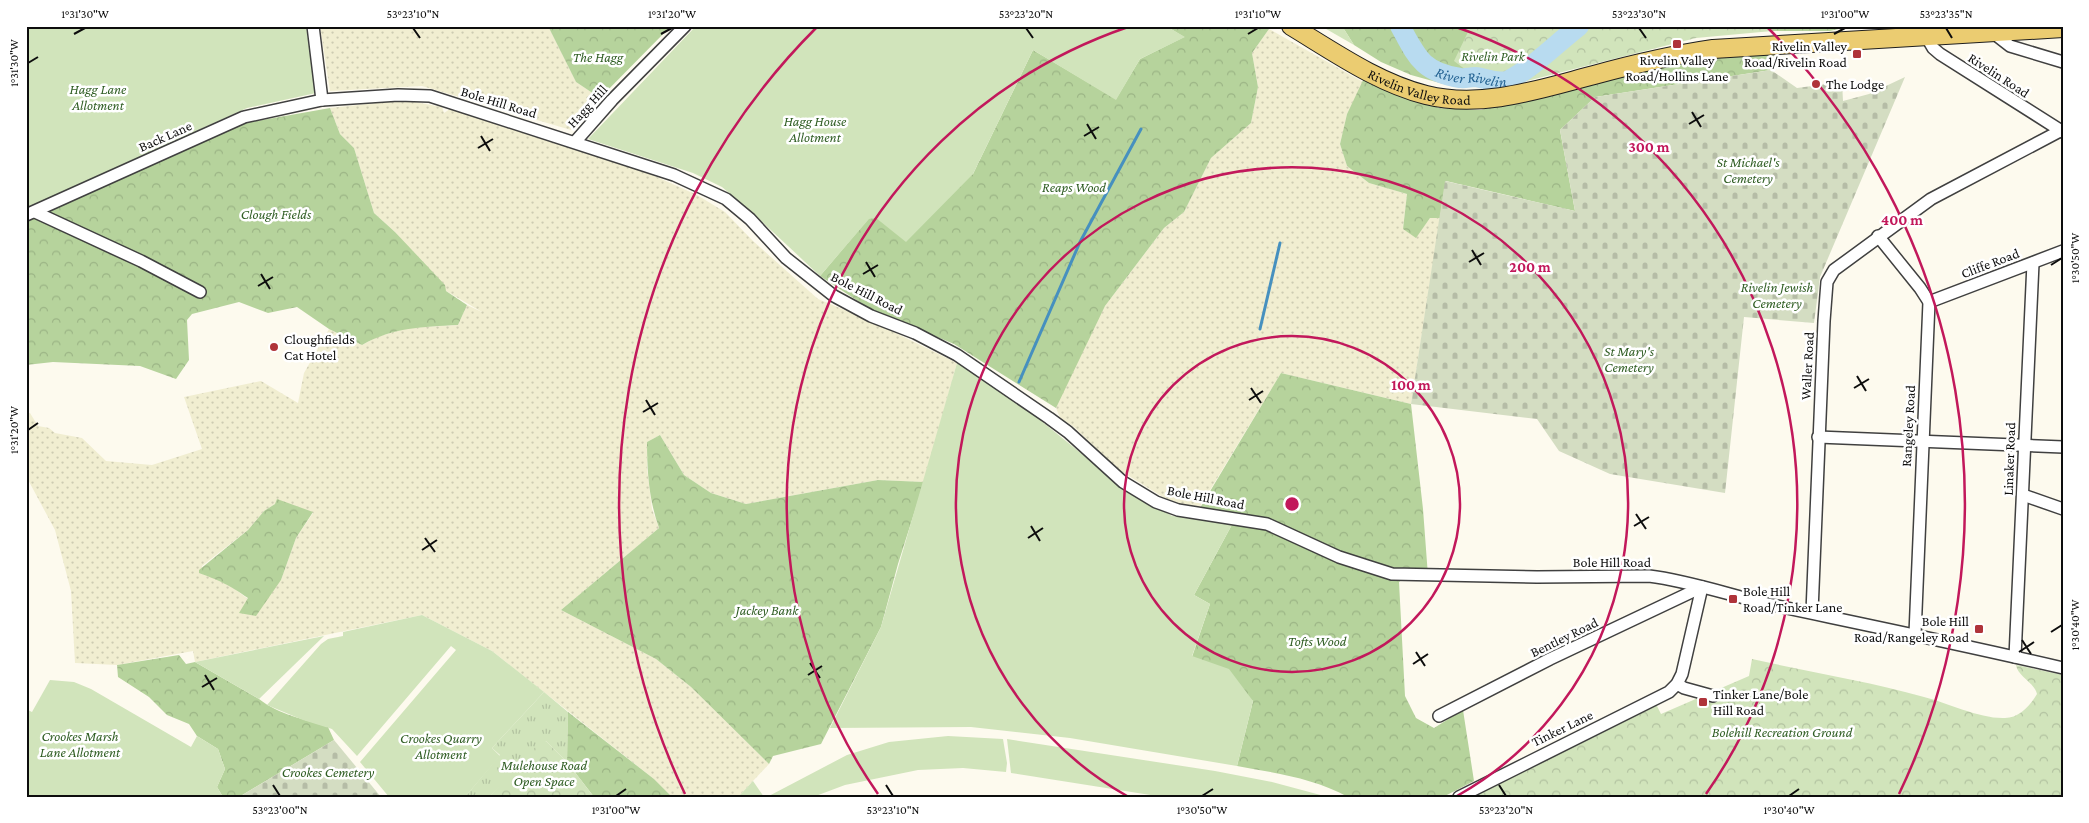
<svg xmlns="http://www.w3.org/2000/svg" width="2089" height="823" font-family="'Crimson Pro',serif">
<defs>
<pattern id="farmland-dots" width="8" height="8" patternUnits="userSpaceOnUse" patternTransform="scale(1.25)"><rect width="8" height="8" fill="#f1eed1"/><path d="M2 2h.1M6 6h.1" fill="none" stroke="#cdcbb2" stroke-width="1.8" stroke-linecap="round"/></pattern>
<pattern id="grass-tufts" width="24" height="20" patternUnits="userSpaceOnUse" patternTransform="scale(1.25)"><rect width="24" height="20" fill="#d1e4bb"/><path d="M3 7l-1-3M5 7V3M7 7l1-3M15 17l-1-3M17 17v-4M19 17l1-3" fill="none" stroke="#b2c2a0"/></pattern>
<pattern id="forest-crowns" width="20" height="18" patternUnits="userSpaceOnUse" patternTransform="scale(1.25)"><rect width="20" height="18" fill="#b6d39c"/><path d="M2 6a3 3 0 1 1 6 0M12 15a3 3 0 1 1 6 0" fill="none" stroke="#9bb485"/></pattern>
<pattern id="cemetery-stones" width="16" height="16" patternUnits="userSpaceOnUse" patternTransform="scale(1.25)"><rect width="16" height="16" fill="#d4ddc2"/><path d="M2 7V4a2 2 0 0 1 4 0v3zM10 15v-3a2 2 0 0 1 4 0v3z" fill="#b5bca6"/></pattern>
<pattern id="park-crowns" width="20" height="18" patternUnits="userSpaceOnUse" patternTransform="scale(1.25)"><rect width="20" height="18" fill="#d1e4bb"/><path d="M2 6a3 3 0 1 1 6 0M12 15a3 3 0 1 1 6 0" fill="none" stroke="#b2c2a0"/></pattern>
</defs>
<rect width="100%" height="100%" fill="#fdfaee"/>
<g fill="url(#farmland-dots)" fill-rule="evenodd">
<path d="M320 26H548L576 82 600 98 571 130 422 86 330 91Z"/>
<path d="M1269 29 1363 82 1347 114 1340 144 1347 166 1369 183 1407 194 1403 229 1416 237 1430 218H1440L1411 404 1281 373 1198 510 1171 502 1116 468 1074 427 1060 418 1056 408 1067 373 1105 306 1164 228 1184 212 1211 158 1251 123 1258 87 1252 53Z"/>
<path d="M404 100 442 107 444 113 450 109 637 168 697 195 725 212 753 241 818 299 869 320 957 363 924 482 878 480 746 504 711 493 684 475 660 435 647 442V468L652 509 659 528 561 610 656 659 691 687 769 764 738 797H672L654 779 492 651 422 615 195 662 193 651 117 665 75 663 71 591 55 530 26 476V413H30L38 426 49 428 55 433 82 438 106 461 152 465 202 449 184 397 261 381 298 403 304 373 329 329 362 345 377 337 406 328 458 325 467 305 482 312 446 291 395 232 374 213 354 148 340 134 330 108ZM275 504 313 513 296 538 281 580 248 599 228 584 215 577 202 574V566L248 530 264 511Z"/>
</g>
<path fill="url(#grass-tufts)" d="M544 692 568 712 567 762 546 741 489 797H465L500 755 492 748Z"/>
<g fill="url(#forest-crowns)">
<path d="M548 26H671L600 98 576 82Z"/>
<path d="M1166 26H1265L1269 29 1252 53 1258 87 1251 123 1211 158 1184 212 1164 228 1105 306 1056 408 954 344 870 309 820 276 869 218H876L973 174 1033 50 1116 99 1140 59 1184 37Z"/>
<path d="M1342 26H1461L1468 31 1466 70 1478 87 1447 85 1411 75 1381 62 1354 45Z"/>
<path d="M1769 26H1851L1830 31H1772Z"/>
<path d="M1774 53 1771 70 1595 97 1560 130 1575 211 1446 181 1440 218H1430L1416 238 1403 229 1407 194 1369 183 1347 166 1340 144 1347 114 1365 76 1400 93 1439 108 1481 110 1654 68 1715 56Z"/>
<path d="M330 108 340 134 354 148 374 213 395 232 445 285 446 291 467 305 458 325C422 327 394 327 362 345L329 329 297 307 268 313 239 302 192 314 187 320 189 360 176 379 140 366 53 362 26 365V222L245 123Z"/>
<path d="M1281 373 1411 404 1423 509 1428 576H1407L1399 582 1405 696 1416 718 1434 728 1463 710 1474 781 1443 797H1348C1314 778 1275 773 1237 766L1253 701 1192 657 1210 604 1194 595 1235 519 1197 513Z"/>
<path d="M660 435 684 475 711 493 746 504 878 480 924 482 898 564 881 627 821 744 773 756 769 764 691 687 656 659 561 610 659 528C649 500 647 472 647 442Z"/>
<path d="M277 499 313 512 296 538 281 580 256 616 239 613 248 598C229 585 221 581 199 573V570L248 530 264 511 275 504Z"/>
<path d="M179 655 186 664 195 662 259 699C279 715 305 719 328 727L334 740 239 797H223L217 787 225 769 218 749 197 736 189 724 167 715 149 697 118 677 117 665Z"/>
<path d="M568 712 654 779 672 797H594L567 762Z"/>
</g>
<g fill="url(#cemetery-stones)">
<path d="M1771 70 1797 88 1842 82 1843 101 1869 94 1905 77 1820 277 1814 323 1744 317 1725 493 1610 474 1559 451 1537 419 1411 404 1445 181 1575 211 1560 130 1595 97Z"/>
<path d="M334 740 381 797H239Z"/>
</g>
<g fill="url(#park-crowns)">
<path d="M1461 26H1769L1772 31 1696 38 1515 84 1478 87 1466 70 1454 61 1468 32Z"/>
<path d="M1752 659C1809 672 1868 681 1924 697 1948 703 1980 719 2005 718 2019 718 2030 706 2037 694 2034 682 2018 677 2016 665L2063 675V797H1470L1656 704 1661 714 1749 676Z"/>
<path d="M546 741 567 762 594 797H489L539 743Z"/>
</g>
<g fill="#d1e4bb">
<path d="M26 26H306L316 93 247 108 26 208Z"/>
<path d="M696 26H1166L1185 37 1140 59 1116 100 1033 50 973 174 906 242 876 218 869 219 820 276 756 216 722 187 693 173 588 139Z"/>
<path d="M1321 26H1342L1354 45Z"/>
<path d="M957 363 1018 402 1120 485 1172 516 1235 519 1194 595 1210 604 1192 656 1229 669 1253 701 1237 766 1070 738 971 727 830 728 881 627Z"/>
<path d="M422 615 492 651 544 692 492 748 500 756 465 797H389L360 762 456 650 451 646 357 756 332 729 303 720 267 705 321 644 328 639 343 636V632Z"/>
<path d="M324 636 259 699 195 662Z"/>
<path d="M50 680 74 682 91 689 191 747 197 736 218 749 225 769 217 787 223 797H26V709L32 712Z"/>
<path d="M948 736 1003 739 1007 763 1006 772 963 768 918 770 845 785 813 797H767L847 755 889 742Z"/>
<path d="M1007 739 1215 771 1272 782 1328 797H1163L1011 773Z"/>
<path d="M753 781 764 797H738Z"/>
</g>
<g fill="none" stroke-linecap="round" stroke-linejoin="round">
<g stroke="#4690bf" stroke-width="3">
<path d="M1260 329 1280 243"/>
<path d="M1019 382 1080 242 1141 129"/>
</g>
<path stroke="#b8dbf0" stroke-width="20" id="s1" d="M1400 26C1417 57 1422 72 1460 78 1465 79 1470 77 1475 77 1486 78 1498 85 1509 80 1534 67 1556 44 1579 26"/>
<g stroke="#404040" stroke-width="14">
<g id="minor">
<path d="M313 26 322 100"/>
<path d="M1992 32 2010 46 2063 62"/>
<path d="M1926 36 1933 48 1940 54 2063 132"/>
<path d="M575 142 612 100 685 26"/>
<path d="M35 212 141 261 200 292"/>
<path d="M26 215 244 117 322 100 398 95 430 96 674 175 726 199 750 219 786 258 834 296 871 316 915 333 957 355 1049 418 1068 432 1123 482 1156 502 1178 510 1267 524 1339 557 1392 574 1537 577 1649 576C1690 581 1729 595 1768 604 1867 625 1965 645 2063 668"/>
<path d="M1878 236 1920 288 1929 302 1915 634"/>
<path d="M1929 302 2063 251"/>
<path d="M1818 437 2063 447"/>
<path d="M2023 495 2063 509"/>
<path d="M1812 612 1824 321 1827 282 1834 270 1931 199 2060 131"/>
<path d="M2015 657 2033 263"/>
<path d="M1677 684 1684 688 1713 696"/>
<path d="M1439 716 1550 659 1702 587"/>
<path d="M1459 797 1669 692 1677 684 1682 674 1702 587"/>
</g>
</g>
<g stroke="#1e1e1e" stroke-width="20">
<g id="primary">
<path id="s2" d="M1291 26C1334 52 1378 83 1426 95 1482 109 1540 89 1594 75 1634 64 1672 55 1713 49L2063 28"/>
</g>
</g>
<use href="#minor" stroke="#fff" stroke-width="11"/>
<use href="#primary" stroke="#ebcc71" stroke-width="18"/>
</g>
<path fill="none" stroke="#0d0d0d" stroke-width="2" d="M413 28 420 38M1026 28 1033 38M1639 28 1646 38M1946 28 1952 38M74 34 85 28M661 34 672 28M1248 34 1258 28M1834 34 1845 28M28 63 38 57M1692 112 1701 127M1087 124 1096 139M1689 124 1704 115M481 136 490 151M1084 136 1099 127M478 148 493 139M1472 250 1481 265M866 262 875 277M1469 262 1484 253M2051 265 2062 258M261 274 270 289M863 274 878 265M258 286 273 277M1857 376 1866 391M1251 388 1261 403M1854 388 1869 379M646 400 655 415M1249 400 1263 391M643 412 658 403M28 430 38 423M1636 514 1646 529M1031 526 1040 541M1634 526 1649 517M425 538 435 552M1028 538 1043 528M422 550 437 540M2051 632 2062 625M2022 640 2031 654M1416 652 1425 666M2019 652 2034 642M810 663 820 678M1413 664 1428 654M205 675 214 690M808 675 822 666M202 687 217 678M273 785 280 796M886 785 893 796M1499 785 1506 796M616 796 626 789M1202 796 1213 789M1789 796 1799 789"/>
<g fill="none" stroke="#c2185b" stroke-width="2.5">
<circle cx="1292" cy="504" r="168"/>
<path d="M1127 796A336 336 0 1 1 1457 796"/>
<path d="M878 794A505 505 0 0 1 1128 27M1456 27A505 505 0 0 1 1706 794"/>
<path d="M685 794A673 673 0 0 1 816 28M1768 28A673 673 0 0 1 1899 794"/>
</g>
<g fill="#af333a" stroke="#fff" stroke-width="2">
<rect x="1672" y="39" width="10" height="10" rx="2.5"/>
<rect x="1852" y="49" width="10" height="10" rx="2.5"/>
<circle cx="1816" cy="84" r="5"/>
<circle cx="274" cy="347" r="5"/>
<rect x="1728" y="594" width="10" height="10" rx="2.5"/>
<rect x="1974" y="624" width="10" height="10" rx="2.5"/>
<rect x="1698" y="697" width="10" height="10" rx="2.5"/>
</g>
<g text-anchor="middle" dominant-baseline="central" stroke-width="5" stroke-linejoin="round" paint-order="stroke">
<g font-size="14" fill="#0d0d0d" stroke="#fff" text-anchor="start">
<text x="1847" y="46" text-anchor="end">Rivelin Valley<tspan x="1847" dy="16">Road/Rivelin Road</tspan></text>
<text x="1677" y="60" text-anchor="middle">Rivelin Valley<tspan x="1677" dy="16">Road/Hollins Lane</tspan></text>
<text x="1826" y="84">The Lodge</text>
<text x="284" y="339">Cloughfields<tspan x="284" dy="16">Cat Hotel</tspan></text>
<text x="1743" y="591">Bole Hill<tspan x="1743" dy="16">Road/Tinker Lane</tspan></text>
<text x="1969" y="621" text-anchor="end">Bole Hill<tspan x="1969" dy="16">Road/Rangeley Road</tspan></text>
<text x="1713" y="694">Tinker Lane/Bole<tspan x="1713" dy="16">Hill Road</tspan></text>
</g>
<g font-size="14" font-style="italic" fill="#305e24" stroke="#fff">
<text x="1493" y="56">Rivelin Park</text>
<text x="598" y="57">The Hagg</text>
<text x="98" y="89">Hagg Lane<tspan x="98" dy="16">Allotment</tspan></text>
<text x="815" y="121">Hagg House<tspan x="815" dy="16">Allotment</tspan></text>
<text x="1748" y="162">St Michael's<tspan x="1748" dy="16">Cemetery</tspan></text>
<text x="1074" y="187">Reaps Wood</text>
<text x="276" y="214">Clough Fields</text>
<text x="1777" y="287">Rivelin Jewish<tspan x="1777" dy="16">Cemetery</tspan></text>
<text x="1629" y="351">St Mary's<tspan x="1629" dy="16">Cemetery</tspan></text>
<text x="767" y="610">Jackey Bank</text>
<text x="1317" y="641">Tofts Wood</text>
<text x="1782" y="732">Bolehill Recreation Ground</text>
<text x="80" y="736">Crookes Marsh<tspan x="80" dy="16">Lane Allotment</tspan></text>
<text x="441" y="738">Crookes Quarry<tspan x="441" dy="16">Allotment</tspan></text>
<text x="544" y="765">Mulehouse Road<tspan x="544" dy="16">Open Space</tspan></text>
<text x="328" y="772">Crookes Cemetery</text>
</g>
<g font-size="14" fill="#0d0d0d" stroke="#fff">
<text transform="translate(1999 75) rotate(33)">Rivelin Road</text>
<text stroke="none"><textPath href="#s2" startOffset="144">Rivelin Valley Road</textPath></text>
<text transform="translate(499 102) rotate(17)">Bole Hill Road</text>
<text transform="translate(587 106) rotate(-48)">Hagg Hill</text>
<text transform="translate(165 136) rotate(-24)">Back Lane</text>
<text transform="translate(1990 263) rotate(-21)">Cliffe Road</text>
<text transform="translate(867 293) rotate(27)">Bole Hill Road</text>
<text transform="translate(1807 366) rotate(-87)">Waller Road</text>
<text transform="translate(1908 426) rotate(-87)">Rangeley Road</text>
<text transform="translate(2009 459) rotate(-88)">Linaker Road</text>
<text transform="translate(1206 497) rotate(11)">Bole Hill Road</text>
<text x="1612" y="562">Bole Hill Road</text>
<text transform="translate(1564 637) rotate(-26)">Bentley Road</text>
<text transform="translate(1562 728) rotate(-26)">Tinker Lane</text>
</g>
<g font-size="15" font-style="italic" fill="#236292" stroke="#fff">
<text stroke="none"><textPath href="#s1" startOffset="95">River Rivelin</textPath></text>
</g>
</g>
<circle cx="1292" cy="504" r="8" fill="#c2185b" stroke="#fff" stroke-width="2.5"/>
<g font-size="15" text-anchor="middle" font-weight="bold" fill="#c2185b" stroke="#fff" stroke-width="5" stroke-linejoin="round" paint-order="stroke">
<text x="1649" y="152">300 m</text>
<text x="1902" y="225">400 m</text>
<text x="1530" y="272">200 m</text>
<text x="1411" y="390">100 m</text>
</g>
<rect width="2089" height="823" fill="none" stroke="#ffffff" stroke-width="55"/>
<rect x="28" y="28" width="2034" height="768" fill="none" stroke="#0d0d0d" stroke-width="2"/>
<g font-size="12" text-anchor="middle" fill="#0d0d0d">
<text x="85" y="18">1°31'30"W</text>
<text x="413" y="18">53°23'10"N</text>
<text x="672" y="18">1°31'20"W</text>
<text x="1026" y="18">53°23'20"N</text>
<text x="1258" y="18">1°31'10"W</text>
<text x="1639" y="18">53°23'30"N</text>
<text x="1845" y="18">1°31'00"W</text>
<text x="1946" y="18">53°23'35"N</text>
<text transform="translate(14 63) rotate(-90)" y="4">1°31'30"W</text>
<text transform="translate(2075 258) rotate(-90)" y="4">1°30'50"W</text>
<text transform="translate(14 430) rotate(-90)" y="4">1°31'20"W</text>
<text transform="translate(2075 625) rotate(-90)" y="4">1°30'40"W</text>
<text x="280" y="814">53°23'00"N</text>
<text x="616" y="814">1°31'00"W</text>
<text x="893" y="814">53°23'10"N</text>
<text x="1202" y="814">1°30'50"W</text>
<text x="1506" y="814">53°23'20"N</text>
<text x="1789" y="814">1°30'40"W</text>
</g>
</svg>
